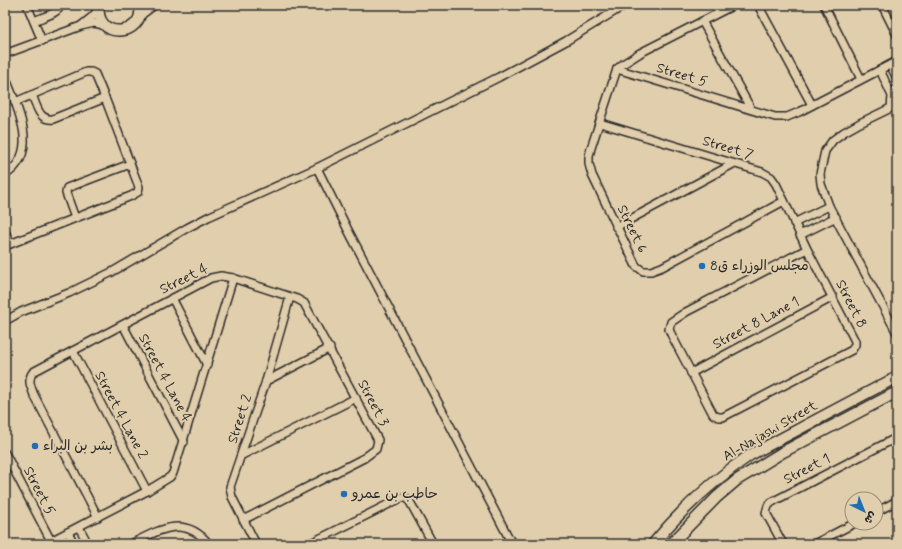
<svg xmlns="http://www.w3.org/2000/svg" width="902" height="549" font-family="Mynerve,'Playpen Sans Arabic',sans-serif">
<rect width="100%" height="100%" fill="#e1ceac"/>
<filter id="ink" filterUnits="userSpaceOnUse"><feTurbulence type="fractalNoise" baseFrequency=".025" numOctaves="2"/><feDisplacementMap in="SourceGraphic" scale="8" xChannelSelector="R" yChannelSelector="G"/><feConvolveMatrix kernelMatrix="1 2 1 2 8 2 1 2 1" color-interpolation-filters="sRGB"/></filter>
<g filter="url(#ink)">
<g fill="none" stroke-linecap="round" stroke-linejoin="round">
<g stroke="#2b2b2b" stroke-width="10">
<g id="street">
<path d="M27 5 42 41"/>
<path d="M734 5 640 53 623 64 617 69 591 148 589 156V164L592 175 636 266 643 271H651L662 267 784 201"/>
<path d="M758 5 812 105"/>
<path d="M824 5 861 79"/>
<path d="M882 5 897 35"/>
<path d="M34 21C42 17 58 14 61 5"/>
<path d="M702 21 751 109"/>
<path d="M82 25 92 17 98 10"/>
<path d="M5 54 81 26 94 23 104 25"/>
<path d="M890 65 897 78"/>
<path d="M617 69 775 117H787L799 112 897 61"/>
<path d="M880 70 892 96 891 108"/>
<path d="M5 76C16 106 42 152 5 175"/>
<path d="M32 95C37 106 39 121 53 119L105 98"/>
<path d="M897 105 860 123 844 132 833 140 825 151 820 174 821 184 829 206 897 333"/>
<path d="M600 123 762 172 771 177 776 184 807 249 855 341V345L852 350 723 417H718L713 414 671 334 669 329 671 322 686 312 807 249"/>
<path d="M317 168 348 230 512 544"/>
<path d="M75 218 66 193 67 188 130 164"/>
<path d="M794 223 829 206"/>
<path d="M616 227 733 164"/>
<path d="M5 231 10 244"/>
<path d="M800 235 836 217"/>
<path d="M5 246 131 196 138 192 139 187 105 98 95 74 91 72H86L15 102"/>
<path d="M172 298 207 365"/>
<path d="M5 321 21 312 69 293 112 272 187 228 208 217 317 168 499 77 566 41 625 5"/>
<path d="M123 325 184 442"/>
<path d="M73 351 147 491"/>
<path d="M691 373 833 297"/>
<path d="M266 381 330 348"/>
<path d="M5 453 51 541"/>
<path d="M242 455 356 398"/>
<path d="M876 512 897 501"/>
<path d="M98 517 34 395C31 387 27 380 33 372L211 278 221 276 233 278 297 299 304 303 378 440 376 449 364 458 243 520"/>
<path d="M79 527 88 544"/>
<path d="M68 532 74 544"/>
<path d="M45 544 147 491 170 477 173 473 233 278"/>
<path d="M131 544C159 530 184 514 209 544"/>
<path d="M256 544 232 497 230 487 266 381 290 297"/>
<path d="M309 544 401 498H406L410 502 433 544"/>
<path d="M783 544 766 513 768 506 772 502 892 440 897 439"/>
<path d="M814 544 855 523"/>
</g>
</g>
<g stroke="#2b2b2b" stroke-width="13">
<g id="secondary">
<path d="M99 5C94 41 146 37 140 5"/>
<path d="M140 14 152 5"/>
<path d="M653 544C682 509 712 481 750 455L897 377"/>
<path d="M671 544 717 497 737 480 783 452 897 392"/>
</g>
</g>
<use href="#street" stroke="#e1ceac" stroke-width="7"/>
<use href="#secondary" stroke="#e1ceac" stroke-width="10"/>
</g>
</g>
<g fill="#1f6fb2" stroke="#e1ceac" stroke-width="1.5">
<circle cx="702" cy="266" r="4"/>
<circle cx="35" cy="446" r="4"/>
<circle cx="344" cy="494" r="4"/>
</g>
<g text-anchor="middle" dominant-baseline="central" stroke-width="4" stroke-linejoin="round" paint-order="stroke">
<g font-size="14" fill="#2b2b2b" stroke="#e1ceac">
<text transform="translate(682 75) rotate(17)">Street 5</text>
<text transform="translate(728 148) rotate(17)">Street 7</text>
<text transform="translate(632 229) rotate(64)">Street 6</text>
<text transform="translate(184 279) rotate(-26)">Street 4</text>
<text transform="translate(851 304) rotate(63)">Street 8</text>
<text transform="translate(756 323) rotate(-28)">Street 8 Lane 1</text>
<text transform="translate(165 378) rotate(62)">Street 4 Lane 4</text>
<text transform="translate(373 403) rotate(62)">Street 3</text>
<text transform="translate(121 415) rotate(62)">Street 4 Lane 2</text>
<text transform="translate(240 419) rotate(-72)">Street 2</text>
<text transform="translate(770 431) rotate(-30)">Al-Najashi Street</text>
<text transform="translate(807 469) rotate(-27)">Street 1</text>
<text transform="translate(39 491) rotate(63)">Street 5</text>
</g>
<g font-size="14" fill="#2b2b2b" stroke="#e1ceac" text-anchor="start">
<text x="710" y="266">مجلس الوزراء ق8</text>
<text x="43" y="446">بشر بن البراء</text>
<text x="352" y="494">حاطب بن عمرو</text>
</g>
</g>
<rect width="902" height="549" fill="none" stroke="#e1ceac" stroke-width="20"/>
<rect x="10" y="10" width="882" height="529" fill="none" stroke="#2b2b2b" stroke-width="1.5" filter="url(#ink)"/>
<g transform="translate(864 511) rotate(137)"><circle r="19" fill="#e1ceac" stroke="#988d78"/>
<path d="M0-3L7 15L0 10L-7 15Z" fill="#1f6fb2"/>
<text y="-6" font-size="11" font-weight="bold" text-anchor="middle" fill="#2b2b2b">ش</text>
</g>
</svg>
